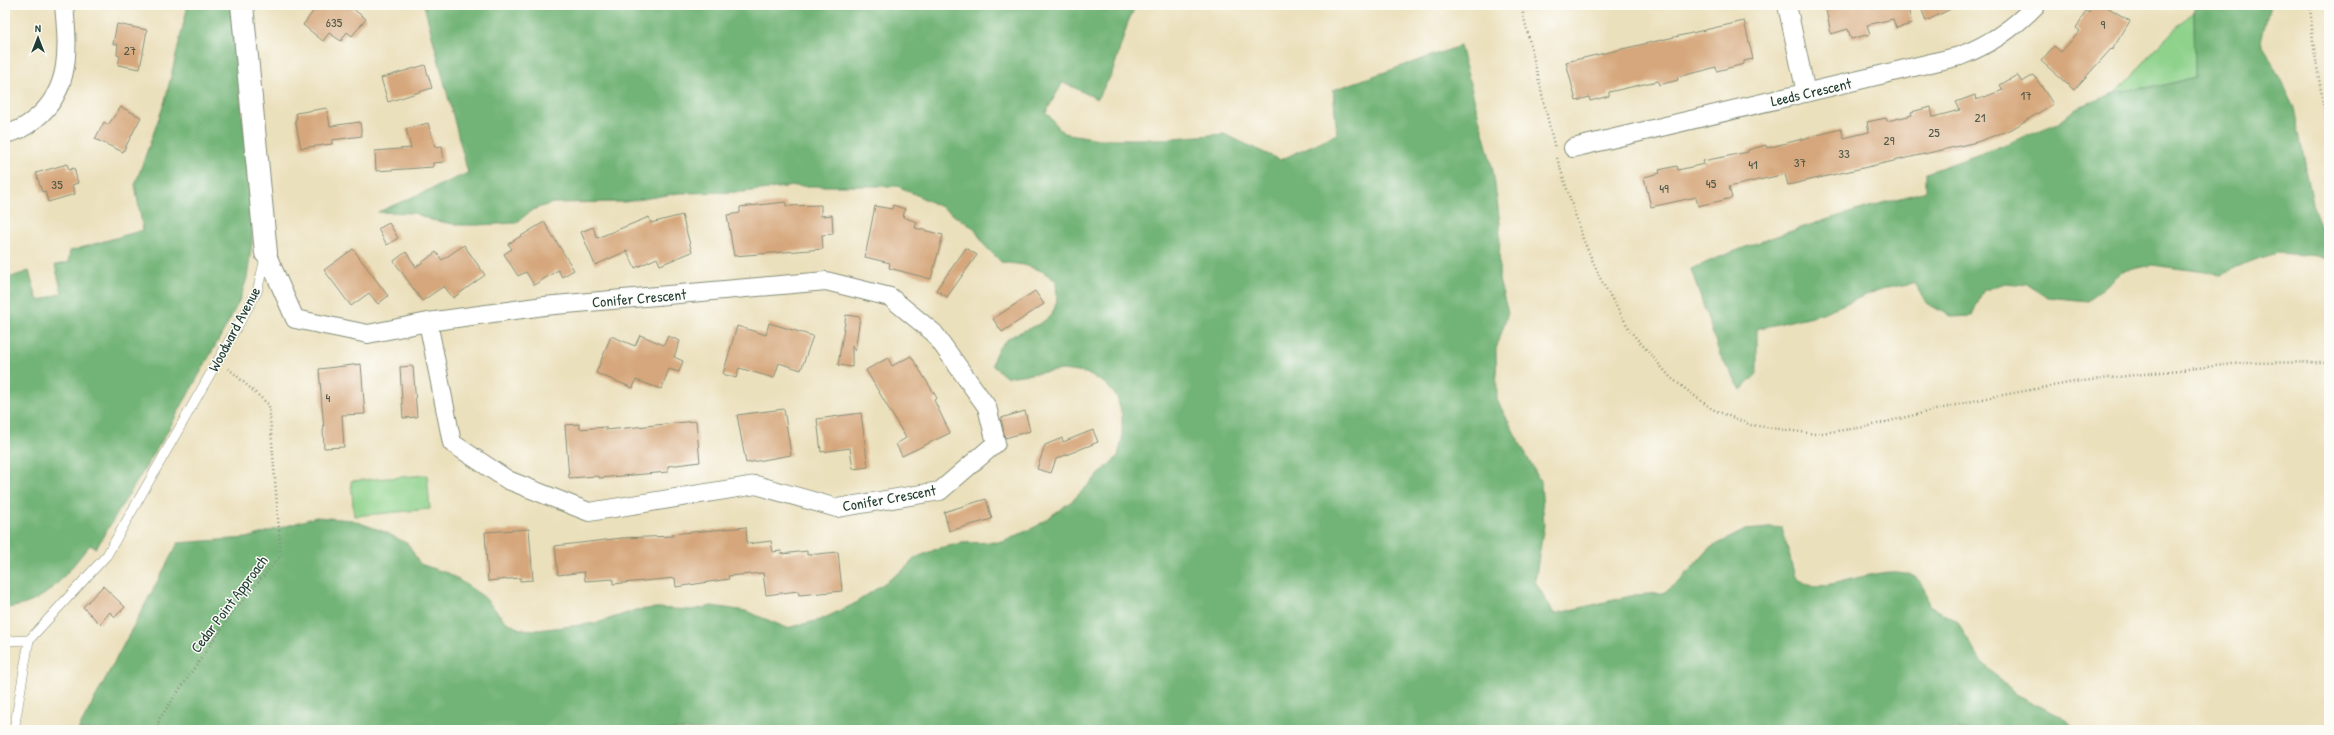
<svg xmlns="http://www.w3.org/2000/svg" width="2334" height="735" font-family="'Patrick Hand',sans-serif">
<rect width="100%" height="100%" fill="#fdfcf7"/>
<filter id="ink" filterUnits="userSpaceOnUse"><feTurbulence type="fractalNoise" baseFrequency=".025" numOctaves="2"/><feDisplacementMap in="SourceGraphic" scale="8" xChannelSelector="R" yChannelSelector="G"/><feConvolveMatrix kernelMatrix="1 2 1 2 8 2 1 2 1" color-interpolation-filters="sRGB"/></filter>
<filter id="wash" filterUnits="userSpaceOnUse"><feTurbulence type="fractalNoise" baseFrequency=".012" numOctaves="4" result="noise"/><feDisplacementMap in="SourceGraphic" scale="16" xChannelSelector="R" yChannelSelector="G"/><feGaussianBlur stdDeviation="0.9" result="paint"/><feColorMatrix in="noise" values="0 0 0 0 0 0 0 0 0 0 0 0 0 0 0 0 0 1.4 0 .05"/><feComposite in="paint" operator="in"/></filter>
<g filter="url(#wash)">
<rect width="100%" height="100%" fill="#ebe0bc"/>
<g fill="#8ed28b" stroke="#568860">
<path d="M2194 11 2195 77 2165 85 2117 92 2164 40Z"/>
<path d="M427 475 430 509 354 516 351 481Z"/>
</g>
<g fill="#72b477" stroke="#487856">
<path d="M188 5H231L252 207V243L247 278 240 299 229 321 166 434 96 548 90 545C64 575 48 605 5 608V279L29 271 38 301 62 293 55 265 68 263 70 251 143 230 135 185 165 101Z"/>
<path d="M424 5H1136L1128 22 1112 74 1097 99 1063 82 1046 112 1063 133 1099 139H1161L1224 134 1280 160 1337 134 1333 90 1460 46 1493 170 1500 223 1499 280 1508 313 1496 349 1497 400 1541 483 1544 525 1535 581 1554 614 1635 595 1663 593 1682 579 1708 549 1745 530 1782 527 1795 577C1801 580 1808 586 1814 586 1840 587 1903 556 1921 583 1925 589 1927 599 1929 606L1958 622 1978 658 2015 694 2060 716 2078 730H78L178 543 247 538 316 517 352 520 385 532 408 544 420 564 450 574 484 597 505 621 520 629 538 630 597 623 636 610 657 608 692 610 712 606 746 611 787 628 820 620 854 604 902 571 915 558 939 548 962 543 1003 542 1037 526 1073 500 1118 456 1122 440V415L1117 397 1106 384 1086 373 1062 370 1006 377 992 365C1000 322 1047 337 1056 304 1058 297 1056 288 1056 281L1042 271 1024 265 1001 262 985 246 974 228 943 208 898 186H794L743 192 679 193 625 202 553 203 532 210 516 223 477 225H459L431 220 414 213 378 212 468 173Z"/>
<path d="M2197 5H2270L2261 41 2294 108 2314 209 2329 250V260L2317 256 2277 253 2251 261 2221 274 2152 265 2123 271 2088 301 2047 297 2028 285 2005 283 1983 291 1972 316 1952 317 1926 303 1915 283 1881 289 1820 314 1757 329V374L1741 390 1720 355 1691 269C1767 236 1846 213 1926 191V173L1991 150 2058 123 2076 108 2117 92 2165 85 2195 77 2194 11Z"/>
</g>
<g id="blocks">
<g fill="#d6a77c">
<path d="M318 5H348L366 19 352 36 347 32 341 41 329 33 323 41 303 25Z"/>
<path d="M1825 5H1907L1912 24 1896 28 1893 19 1867 25 1870 34 1851 39 1848 29 1831 34Z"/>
<path d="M1920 5H1959L1926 21Z"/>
<path d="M2093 5H2104L2130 21 2112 50 2111 49 2074 90 2041 61 2054 46 2061 52 2080 31 2076 28 2086 11 2088 13Z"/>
<path d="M1744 21 1753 59 1744 61V64L1717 71 1716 67 1702 71 1677 77 1678 80 1659 85 1658 81 1644 84 1609 92V96L1590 101 1589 97 1576 101 1566 62Z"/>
<path d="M117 24 147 30 140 69 118 65 120 56 117 55 118 44H113Z"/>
<path d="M425 65 432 88 388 102 381 78Z"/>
<path d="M2017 75 2022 82 2034 75 2053 104 2012 129 1977 142 1788 185 1785 174 1729 187 1732 198 1698 206 1696 197 1651 207 1644 177 1660 173 1659 170 1677 166 1678 170 1704 164 1703 161 1748 152V150L1766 145 1767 148 1841 129 1844 138 1869 132 1867 122 1886 118 1887 121 1912 115 1911 112 1931 107 1933 117 1960 110 1956 102 1975 95 1976 100 2003 90 2000 85Z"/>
<path d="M121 107 141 117 123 152 95 139 104 122 108 125Z"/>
<path d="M327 108 330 126 360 122 362 136 332 140V144L301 148 295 119 297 118 296 113Z"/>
<path d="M428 123 435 147 442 146 444 162 433 163V167L376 171 375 151 411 148 406 129Z"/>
<path d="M67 164 69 170 74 168 78 183 72 185 75 194 48 202 45 191 42 192 36 173Z"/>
<path d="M786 202V206L821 205V216L832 215 833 234 822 235 823 249 734 256 727 215 740 213V207Z"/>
<path d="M893 205 905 209 903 217 917 222 915 228 943 235 931 279 889 268 890 263 865 257 875 206 892 209Z"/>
<path d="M682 215 692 252 660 265 657 258 635 268 627 251 595 265 581 232 593 227 597 238 649 217 651 223Z"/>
<path d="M544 222 574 270 562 277 558 270 534 285 526 272 518 276 504 254 512 249 508 244Z"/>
<path d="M389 223 398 238 387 245 378 229Z"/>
<path d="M464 245 485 275 453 298 444 286 422 301 394 261 406 252 416 267 436 252 442 260Z"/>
<path d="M966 248 977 255 947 297 936 290Z"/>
<path d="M353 249 388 296 378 304 369 293 351 306 324 270Z"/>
<path d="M1035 291 1044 304 1002 332 993 319Z"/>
<path d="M846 315 860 317 855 351 852 346V367L838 365Z"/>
<path d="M769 323 813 336 801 370 779 363 774 378 739 368 736 378 723 374 737 326 766 335Z"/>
<path d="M640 335 664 345 668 336 680 341 674 357 683 361 679 372 669 369 661 389 636 380 633 388 596 373 611 336 635 346Z"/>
<path d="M911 356 937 398 934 400 950 433 902 456 896 444 906 438 866 370 888 358 892 366Z"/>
<path d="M361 364 365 414 342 415 344 447 324 448 323 430H324L319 369Z"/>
<path d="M413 366 417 417 403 418 400 367Z"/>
<path d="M784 409 791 455 746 463 737 415Z"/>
<path d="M1025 411 1030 431 1005 438 1001 418Z"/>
<path d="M861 413 868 467 853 469 850 448 821 452 817 419Z"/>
<path d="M696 421 700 462 668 466V472L599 478V476L569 478 565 425 579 424 580 429 606 427V430Z"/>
<path d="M1093 430 1098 442 1056 459 1051 473 1037 469 1045 445 1062 438 1063 442Z"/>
<path d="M986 499 992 519 949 531 944 512Z"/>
<path d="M746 527 747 544 771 541 773 552 781 551 782 554 807 551V555L838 552 842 591 799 595 798 591 766 595 763 573 728 576 729 579 676 587 675 578 613 584V579L585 581 584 572 558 575 555 546 622 538 673 536 672 534Z"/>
<path d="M529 529 533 580 520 581V578L488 581 485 532Z"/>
<path d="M103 586 125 607 115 617 110 612 100 624 83 607Z"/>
</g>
</g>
</g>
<g filter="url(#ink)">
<use href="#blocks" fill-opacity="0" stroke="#858e78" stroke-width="1"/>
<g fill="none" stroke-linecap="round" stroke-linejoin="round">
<g stroke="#858e78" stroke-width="10">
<g id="service">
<path d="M5 641 29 640"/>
<path d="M14 730 29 640 107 555 257 292 265 258"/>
</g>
</g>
<g stroke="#858e78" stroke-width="20">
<g id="minor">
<path d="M1787 5 1806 93"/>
<path d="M5 134C16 132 27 126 35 119 72 90 68 47 64 5"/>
<path d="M1573 148 1960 56C1989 45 2014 28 2036 5"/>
<path d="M266 253 295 319 368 334 428 322 544 306 826 281 890 297 934 333 987 407 996 443 940 491 837 508 756 485 589 512 508 480 452 443 428 322"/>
</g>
</g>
<g stroke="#858e78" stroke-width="24">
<path id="tertiary" d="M242 5 266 253"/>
</g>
<g stroke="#858e78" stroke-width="2.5" stroke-dasharray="1 3" stroke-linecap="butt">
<path d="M1521 5 1555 149"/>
<path d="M2310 5 2313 42 2329 140"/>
<path d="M1557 158 1583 239 1601 280 1631 332 1671 378 1712 409 1751 425 1815 434 1865 427 1981 399 2074 382 2241 363 2329 362"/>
<path d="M156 730 160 718 233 612 281 555 269 405 228 368"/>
</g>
<use href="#service" stroke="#fff" stroke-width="9"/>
<use href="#minor" stroke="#fff" stroke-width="18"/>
<use href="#tertiary" stroke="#fff" stroke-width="22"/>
</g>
</g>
<g text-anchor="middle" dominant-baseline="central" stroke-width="3" stroke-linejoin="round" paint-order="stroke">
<g font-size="13" fill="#4d5846">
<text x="334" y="22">635</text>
<text x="2103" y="24">9</text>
<text x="130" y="50">27</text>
<text x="2026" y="95">17</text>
<text x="1980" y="117">21</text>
<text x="1934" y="132">25</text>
<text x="1889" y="140">29</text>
<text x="1844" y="153">33</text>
<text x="1800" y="162">37</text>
<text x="1753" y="164">41</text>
<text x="1711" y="183">45</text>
<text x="57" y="184">35</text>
<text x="1664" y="188">49</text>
<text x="328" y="397">4</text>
</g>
<g font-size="15" fill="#1f3d34" stroke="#fdfcf7">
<text transform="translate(1811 92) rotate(-13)">Leeds Crescent</text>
<text transform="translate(639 298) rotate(-5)">Conifer Crescent</text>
<text transform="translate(234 329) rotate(-62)">Woodward Avenue</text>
<text transform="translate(889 498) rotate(-10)">Conifer Crescent</text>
<text transform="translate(229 604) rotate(-53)">Cedar Point Approach</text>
</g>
</g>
<rect width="2334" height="735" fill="none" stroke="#fdfcf7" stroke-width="20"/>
<g transform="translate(38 38)" stroke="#fdfcf7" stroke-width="3" paint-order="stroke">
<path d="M0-3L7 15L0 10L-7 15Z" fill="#1f3d34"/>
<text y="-6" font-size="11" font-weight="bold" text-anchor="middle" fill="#1f3d34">N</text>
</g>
</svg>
